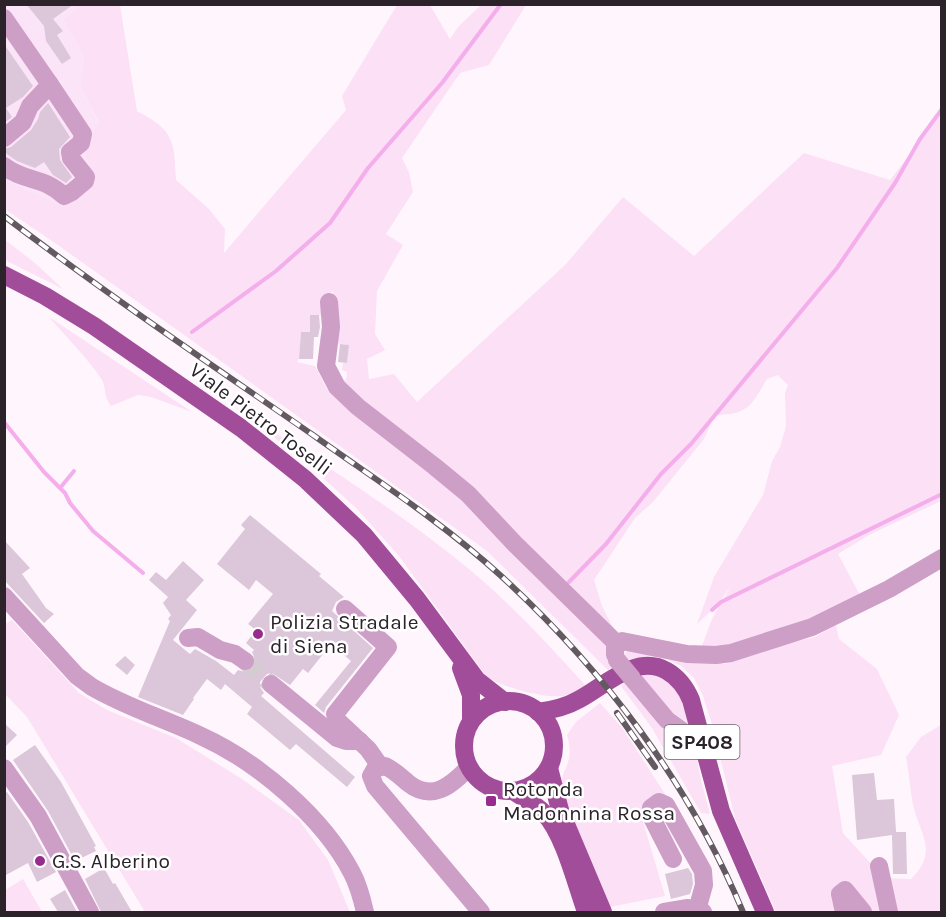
<svg xmlns="http://www.w3.org/2000/svg" width="946" height="917" font-family="Karla,sans-serif">
<rect width="100%" height="100%" fill="#fff6fd"/>
<path fill="#fce4f8" d="M4 5H73L76 9 63 19 84 57 80 86 99 124 82 149 93 176 38 231 5 209Z"/>
<g fill="#fbe0f6" fill-rule="evenodd">
<path d="M73 5H120L137 111C175 131 174 141 176 180L209 209 225 229 224 253 346 110 342 96 397 5H430L450 39 458 27 481 5H526L489 65 460 73 402 158 409 172 413 192 386 234 403 245 377 291 375 334 385 350 367 359 369 379 394 374 417 402 566 264 623 197 694 256 804 153 890 180 941 114V501L869 535 838 554 861 597 769 636 700 651 712 619 731 586 718 604 697 624 714 577 763 495 772 461 780 447 786 426 785 393 788 385 778 375 767 379C751 406 748 415 715 415L704 439 653 502 635 518 594 580 602 606 617 635 615 665 608 670 487 551 55 243 5 209 4 178 27 191 63 206 93 176 82 149 99 123 80 86 84 57 63 19 76 9ZM333 291 335 343 349 345 347 363H343L342 370 347 372 346 380 340 381 334 393 327 389 315 366 297 362 299 359 301 332H310L311 315 328 316 321 299Z"/>
<path d="M4 239 35 263 63 289 5 260Z"/>
<path d="M49 317 192 412 151 397 138 395 111 406C102 393 107 389 102 380 87 357 67 338 49 317Z"/>
<path d="M232 405C312 457 395 508 469 569 511 604 549 645 585 685 578 690 572 694 564 696 547 699 500 687 486 676L399 556 357 509 307 463Z"/>
<path d="M12 620 79 693 107 710 176 738 242 779 299 820 328 860 350 912H145L27 717 5 694V624Z"/>
<path d="M836 625 839 639 877 669 899 715 881 755 832 766 843 833 884 878 911 879C939 851 920 835 913 805 910 789 909 773 906 757L921 737 941 725V912H776L735 818 711 721 703 696 694 678 681 666 667 659 648 656 624 660 623 655 630 648 725 664 771 647 815 637Z"/>
<path d="M640 674C645 674 654 672 659 674 677 682 694 716 688 734Z"/>
<path d="M628 679 696 751 700 776 710 814 701 813 652 728 621 686Z"/>
<path d="M600 703 623 729 667 797 651 799 641 815 665 896 610 907 561 790C560 766 576 766 567 735L576 722Z"/>
<path d="M23 879 42 912H5V890Z"/>
</g>
<g fill="none" stroke-linecap="round" stroke-linejoin="round">
<g stroke="#f4aeeb" stroke-width="4">
<path d="M192 332 276 271 330 223 368 168 442 83 501 4"/>
<path d="M4 422 44 472 65 493 70 503 93 531 143 573"/>
<path d="M60 488 74 471"/>
<path d="M569 582 606 544 661 474 691 444 837 268 895 183 920 139 942 109"/>
<path d="M712 610 721 602 942 494"/>
</g>
</g>
<g fill="#dcc6d9">
<path d="M26 4H74L53 19 63 31 57 35 71 58 62 64 46 41 44 26Z"/>
<path d="M4 44 33 86 23 97 6 108 12 117 4 123Z"/>
<path d="M48 103 70 137 59 149 60 160 72 177 66 183 53 175 44 162 35 168 17 161 4 152V149L11 147 31 130 38 119 40 112Z"/>
<path d="M310 315H319L320 327 318 337H314L313 359H299L301 332H310Z"/>
<path d="M340 344 349 345 347 363 338 362Z"/>
<path d="M250 515 321 574 319 576 344 597 336 602 332 611 373 648 326 707 324 713 315 705 351 661 331 644 308 673 303 669 290 685 272 673 267 674 260 682V687L264 693 261 696 355 777 347 787 296 744 290 750 247 714 252 707 225 684 221 690 207 679 193 698 194 699 183 715 138 697 170 621 168 619 171 615 163 603 168 597 149 580 156 572 166 580 183 561 204 580 186 600 197 610 173 640 190 654 195 649 216 661 234 675 238 670 245 672 254 667 256 661 252 652 254 650 246 643 256 630 248 624 273 594 256 580 249 590 217 564 245 529 241 525Z"/>
<path d="M4 540 30 568 22 574 46 608 54 614 44 623 4 580Z"/>
<path d="M125 656 135 665 127 675 115 665Z"/>
<path d="M4 723 17 735 4 748Z"/>
<path d="M35 745 61 782 96 846 94 847 96 851 75 861 48 811 13 760Z"/>
<path d="M874 773 877 800 894 799 896 832H906L907 874H893L892 835 857 840 852 775Z"/>
<path d="M7 792 28 822 56 872 37 882 28 863 4 876V794Z"/>
<path d="M104 868 113 884 115 883 132 912H101L85 879Z"/>
<path d="M688 868 692 874 693 884 690 894 671 899 665 874Z"/>
<path d="M65 890 77 912H58L50 899Z"/>
</g>
<g fill="none" stroke-linecap="round" stroke-linejoin="round">
<path stroke="#d5ccd3" stroke-width="18" stroke-dasharray="18 9" stroke-linecap="butt" d="M245 661 271 684"/>
<g stroke="#cd9ec6" stroke-width="18">
<path d="M4 18 49 83 47 88 30 106 23 122 4 138"/>
<path d="M4 166C24 182 44 176 64 196L72 192 85 181 86 177 71 158 70 152 81 143 83 134 49 83"/>
<path d="M329 302 331 327 326 366 337 387 358 407 434 466 468 494 515 544 617 644"/>
<path d="M4 596 77 676 92 687C126 707 165 719 201 736 258 762 323 817 352 873 359 886 362 899 365 912"/>
<path d="M345 609 388 647 335 714 338 721 368 749 380 766"/>
<path d="M188 638 198 637 220 650 235 654 245 661"/>
<path d="M615 655V648L622 641 687 654 716 655 731 653 812 627 889 589 942 558"/>
<path d="M632 678 667 720 703 746"/>
<path d="M271 684 337 738 346 741H360"/>
<path d="M469 767C451 786 432 802 408 783 401 777 394 770 385 766L375 769 371 776 375 786 481 912"/>
<path d="M4 768 38 816 90 912"/>
<path d="M673 859 651 816V808L659 802 666 805 703 871 704 885 697 910"/>
<path d="M879 866 889 912"/>
<path d="M664 912 688 908 703 912"/>
<path d="M844 912 840 894 845 890 863 912"/>
</g>
<g stroke="#a24d99" stroke-width="18">
<path d="M4 275 45 296 94 326 241 428 305 479 364 535 417 599 477 680 505 702"/>
<path d="M461 668 471 695V721"/>
<circle cx="509" cy="746" r="45"/>
<path d="M538 712C552 710 566 707 578 700 605 686 636 653 667 671 679 678 686 688 691 700L721 811 765 912"/>
<path d="M549 768 560 810 603 912"/>
<path d="M513 791C523 798 535 804 544 813 564 834 576 884 586 912"/>
</g>
<g stroke="#635a61" stroke-width="6">
<g id="rail">
<path d="M4 216C105 293 209 363 313 435 376 480 442 522 500 575 603 669 689 783 743 912"/>
<path d="M617 713 655 767"/>
</g>
</g>
<use href="#rail" stroke="#fff" stroke-width="4" stroke-dasharray="11" stroke-linecap="butt"/>
<path stroke="#cd9ec6" stroke-width="18" d="M617 660 632 678"/>
</g>
<g fill="#972c8e" stroke="#fff" stroke-width="2">
<circle cx="258" cy="634" r="6"/>
<rect x="485" y="795" width="12" height="12" rx="3"/>
<circle cx="40" cy="861" r="6"/>
</g>
<g text-anchor="middle" dominant-baseline="central" stroke-width="5" stroke-linejoin="round" paint-order="stroke">
<rect fill="#fff" stroke="#6b646a" stroke-width="1.5" x="664.5" y="725" width="75" height="34" rx="4.5"/>
<g font-size="20" font-weight="bold" fill="#2b222a">
<text x="702" y="742">SP408</text>
</g>
<g font-size="21" fill="#2b222a" stroke="#fff">
<text transform="translate(261 419) rotate(37)">Viale Pietro Toselli</text>
</g>
<g font-size="21" fill="#2b222a" stroke="#fff" text-anchor="start">
<text x="270" y="622">Polizia Stradale<tspan x="270" dy="24">di Siena</tspan></text>
<text x="503" y="789">Rotonda<tspan x="503" dy="24">Madonnina Rossa</tspan></text>
<text x="52" y="861">G.S. Alberino</text>
</g>
</g>
<rect width="946" height="917" fill="none" stroke="#2b222a" stroke-width="12"/>
</svg>
